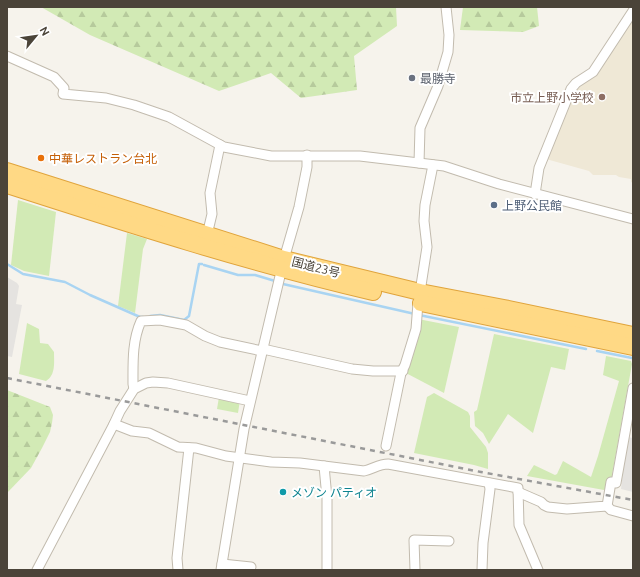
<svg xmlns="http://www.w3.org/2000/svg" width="640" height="577" font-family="Ubuntu,'Noto Sans JP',sans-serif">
<defs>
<pattern id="forest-firs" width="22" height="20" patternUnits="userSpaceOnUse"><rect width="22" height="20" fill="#d2eab5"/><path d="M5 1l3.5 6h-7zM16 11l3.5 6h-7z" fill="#b6ca9c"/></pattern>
</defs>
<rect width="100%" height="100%" fill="#f6f3ec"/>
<path fill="#efe8d6" d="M633 16V183L631 182V179L619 177 616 175H593L589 171 546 159 573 90Z"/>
<g fill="#d2eab5">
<path d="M18 200 56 212 49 276 24 271 11 265Z"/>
<path d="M127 233 147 239 143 249 135 313 118 306Z"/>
<path d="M418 319 459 327 444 393 404 372Z"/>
<path d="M27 323 39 329 40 343 48 344 54 352C54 362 56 375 46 381L19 374Z"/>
<path d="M494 334 569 349 565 370 551 367 533 433 508 414 489 444 483 433 475 426 474 412 477 410Z"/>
<path d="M606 356 631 361 632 364 611 481 604 490 527 476 534 465 555 475 557 474 563 461 591 477 598 456 619 381 603 375Z"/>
<path d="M434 393 468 412 470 416V427L486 447 488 453V469L474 465 414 453 427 397Z"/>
<path d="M219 397 240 400 238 413 217 409Z"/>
</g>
<g fill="url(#forest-firs)">
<path d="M41 7H396L397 26 354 56 357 90 301 98 271 73 219 91 90 35Z"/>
<path d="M463 7H537L539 26 523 32 460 30Z"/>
<path d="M7 390 50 407 53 415 52 423 50 432 42 448 31 468 7 493Z"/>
</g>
<g fill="#e5e3e0">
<path d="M7 277 17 283 19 286 16 304 22 305 12 357 7 356Z"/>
<path d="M627 437 633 438V492L621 489Z"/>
</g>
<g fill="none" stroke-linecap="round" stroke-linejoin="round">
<g stroke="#a9d4f2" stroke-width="2.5">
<path d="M7 264 23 274 65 282 90 295 140 317H143"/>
<path d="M204 265 238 275H255L275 281"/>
<path d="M283 284 415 314"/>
<path d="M419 315 586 349"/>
<path d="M150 316 160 315 184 320 189 316 199 264H202"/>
<path d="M597 351 632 358"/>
</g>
<g stroke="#c2bbae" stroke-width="11">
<g id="minor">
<path d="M7 56 54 77 64 88 63 94 106 98 134 105 169 117 224 147 271 156H360L444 166 499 184 633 219"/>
<path d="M419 163 420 128 438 86 448 52 449 35 446 7"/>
<path d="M535 194 539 168 571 89 576 83 593 72 633 11"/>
<path d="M207 235 212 214 210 193 220 145"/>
<path d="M420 292 427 247 424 221 425 205 433 165"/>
<path d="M263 349 352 369 373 371H403"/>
<path d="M134 389 133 384C133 363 132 341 141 321L160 320 186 325 205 336 220 342 262 351"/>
<path d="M114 424 120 411 134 389 146 383 153 382 168 383 250 401"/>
<path d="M386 446 401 373 405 365 416 329 418 303"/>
<path d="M324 466 327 498V570"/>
<path d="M518 492 541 502 544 505 548 507 567 509 607 506 611 482 616 483 633 388"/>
<path d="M607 506 611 510 633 516"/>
<path d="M222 564 251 567"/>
<path d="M37 570 114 424 132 431 149 433 178 447 196 448 226 456 271 462 300 463 364 471C373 469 379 464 388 464L518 488 519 525 538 570"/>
<path d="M178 570 177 558 189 448"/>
<path d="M221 570 244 429 284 259 299 207 307 167V155"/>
<path d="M415 570 414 540 449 541"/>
<path d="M482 570 483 543 490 489 489 483"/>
</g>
</g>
<g stroke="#e0a43c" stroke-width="18">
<g id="trunk">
<path d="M7 171 284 259 420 292 504 308 633 335"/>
<path d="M7 185C128 224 249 263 373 292"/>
<path d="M421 303 633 347"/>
</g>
</g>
<use href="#minor" stroke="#fff" stroke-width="9"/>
<use href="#trunk" stroke="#ffd985" stroke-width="16"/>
<path stroke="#9a9a9a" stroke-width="2.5" stroke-dasharray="5 5" stroke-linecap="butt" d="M7 378 481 472 633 500"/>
</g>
<circle fill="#6b7280" stroke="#fff" stroke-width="1.5" cx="412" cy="78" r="4"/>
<circle fill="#8d6e63" stroke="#fff" stroke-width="1.5" cx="602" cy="97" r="4"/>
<circle fill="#e8710a" stroke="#fff" stroke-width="1.5" cx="41" cy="158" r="4"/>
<circle fill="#5c6f8a" stroke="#fff" stroke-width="1.5" cx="494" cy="205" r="4"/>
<circle fill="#0f9aa8" stroke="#fff" stroke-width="1.5" cx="283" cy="492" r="4"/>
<g text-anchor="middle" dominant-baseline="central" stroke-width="4" stroke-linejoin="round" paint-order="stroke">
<g font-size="12" fill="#5b616d" stroke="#fff" text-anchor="start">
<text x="420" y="78">最勝寺</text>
</g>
<g font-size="12" fill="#785e54" stroke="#fff" text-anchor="end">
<text x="594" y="97">市立上野小学校</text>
</g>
<g font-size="12" fill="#c56008" stroke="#fff" text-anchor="start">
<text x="49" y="158">中華レストラン台北</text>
</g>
<g font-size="12" fill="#4e5e75" stroke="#fff" text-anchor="start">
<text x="502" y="205">上野公民館</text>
</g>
<g font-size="12" fill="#4b4439" stroke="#fff">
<text transform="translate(316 267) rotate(14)">国道23号</text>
</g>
<g font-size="12" fill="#0d838f" stroke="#fff" text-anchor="start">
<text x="291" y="492">メゾン パティオ</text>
</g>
</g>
<rect width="640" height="577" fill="none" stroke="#4b4439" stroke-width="16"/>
<g transform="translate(36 36) rotate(61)" stroke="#ffffff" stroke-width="3" paint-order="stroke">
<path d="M0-3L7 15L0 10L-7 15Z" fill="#4b4439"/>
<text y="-6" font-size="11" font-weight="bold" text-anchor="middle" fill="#4b4439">N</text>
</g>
</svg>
